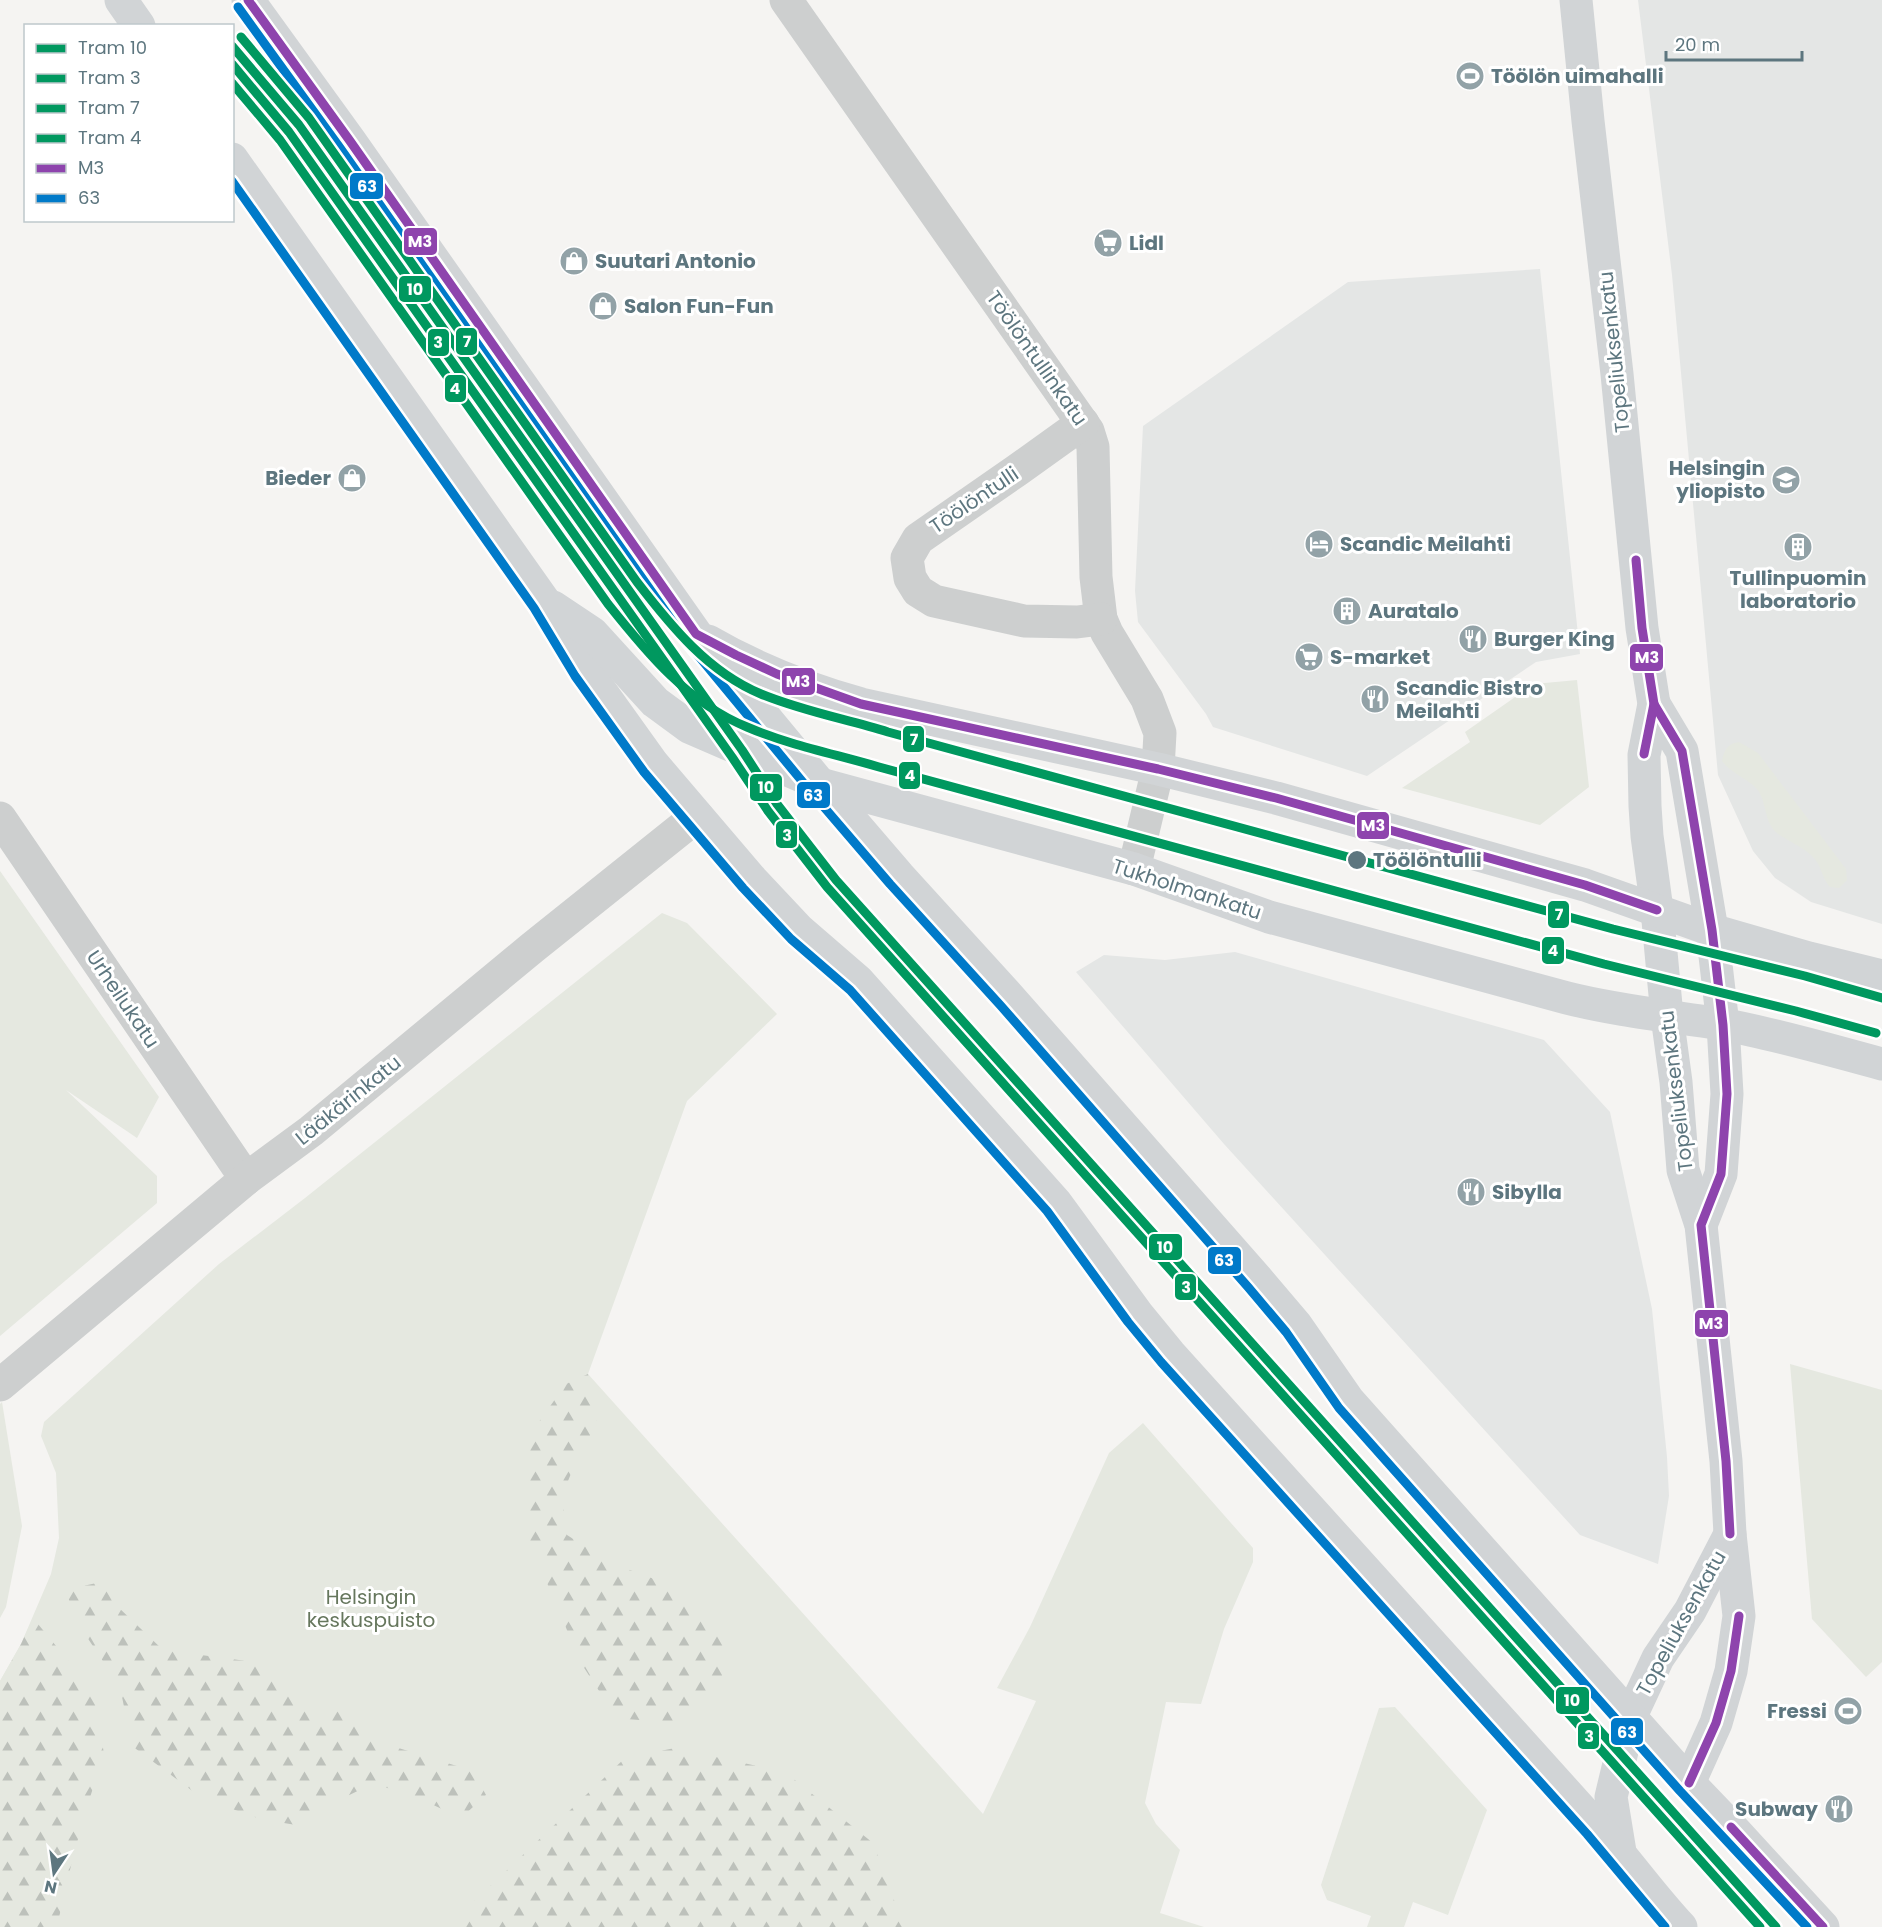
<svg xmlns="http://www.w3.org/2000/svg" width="1882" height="1927" font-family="Poppins,sans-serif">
<defs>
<pattern id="forest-firs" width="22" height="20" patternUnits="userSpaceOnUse" patternTransform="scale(1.5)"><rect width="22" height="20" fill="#e5e8e0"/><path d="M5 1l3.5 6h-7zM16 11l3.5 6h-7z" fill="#bdc1bb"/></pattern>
</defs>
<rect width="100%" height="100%" fill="#f5f4f2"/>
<g fill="#e4e6e5">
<path d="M1638 0H1882V924L1811 902 1775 878 1753 851 1718 775 1672 275Z"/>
<path d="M1540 269 1580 654 1536 662 1367 776 1213 727 1206 714 1138 622 1135 591 1143 426 1348 282Z"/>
<path d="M1235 952 1544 1040 1610 1112 1652 1309 1667 1457 1669 1496 1658 1564 1580 1535 1224 1144 1076 972 1104 955 1165 960Z"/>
</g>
<g fill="#e5e8e0">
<path d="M1577 680 1589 787 1540 825 1402 788 1470 742 1465 732 1534 684Z"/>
<path d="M1739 742 1758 753 1846 869 1847 880 1839 888 1830 887C1821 877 1822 865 1812 856 1800 844 1777 838 1771 826 1764 814 1765 796 1755 787 1744 777 1731 773 1722 761 1724 750 1727 744 1739 742Z"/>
<path d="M0 871 159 1097 137 1138 66 1090 157 1176V1203L0 1336Z"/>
<path d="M662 913 687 923 777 1014 687 1101 588 1374 983 1814 1036 1701 997 1688 1030 1627 1109 1453 1143 1423 1253 1548V1562L1224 1629 1201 1704 1166 1702 1145 1803 1156 1824 1180 1850 1160 1913 1204 1927H0V1681L21 1644 51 1574 59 1538 56 1473 41 1436 44 1422 219 1264 305 1198Z"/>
<path d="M1790 1364 1882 1390V1662L1866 1677 1812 1619Z"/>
<path d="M2 1402 22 1526 6 1607 0 1618V1404Z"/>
<path d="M1395 1707 1487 1810 1448 1915 1413 1902 1404 1927H1367L1371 1916 1327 1900 1321 1885 1379 1708Z"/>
</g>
<g fill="url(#forest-firs)">
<path d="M588 1374 597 1425 580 1451 562 1496 567 1535 611 1563 673 1586 726 1641 720 1693 681 1723 626 1719 610 1708 581 1663 527 1536 528 1437 566 1384Z"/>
<path d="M110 1580 117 1606 163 1650 261 1663 294 1703 357 1715 392 1746 473 1771 486 1795 461 1818 410 1794 372 1784 337 1801 302 1826 260 1819 202 1798 132 1746 120 1687 79 1625 65 1590Z"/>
<path d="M33 1618 94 1692 104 1754 84 1816 66 1885 57 1927H0V1681L21 1644Z"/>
<path d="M675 1748 785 1772 873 1843 904 1927H447L625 1758Z"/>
</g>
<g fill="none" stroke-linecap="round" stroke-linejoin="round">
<g stroke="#cdcfcf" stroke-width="33">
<path d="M786 0 1088 431 1093 447 1096 577 1101 619 1107 633 1147 699 1160 733 1158 769 1134 869"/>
<path d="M1083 423 1016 471 918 539 907 558 910 578 918 591 934 601 1024 621 1077 622 1101 619"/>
<path d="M0 818 246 1179"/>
<path d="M0 1385 246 1179 311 1131 532 948 697 816"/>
</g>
<g stroke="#d1d4d6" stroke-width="33">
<path d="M1576 0 1588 121 1617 374 1642 628 1654 704 1644 755 1645 806 1647 836 1657 910 1667 1016 1676 1082 1683 1170 1701 1225 1726 1461 1730 1534 1739 1616 1731 1671 1716 1723 1689 1783"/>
<path d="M1654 704 1682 751 1712 930 1723 1025 1727 1094 1721 1174 1701 1225"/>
<path d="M1620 1852 1611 1797 1630 1718 1658 1658 1690 1611 1730 1534"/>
</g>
<g stroke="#d1d4d6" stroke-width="33">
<path d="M121 0 139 26"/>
<path d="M248 0 350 141 696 634 820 784 899 876 1010 998 1257 1279 1296 1325 1348 1400 1689 1783 1731 1827 1823 1927"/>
<path d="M232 159 544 601 585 669 653 764 752 880 799 930 858 981 1056 1203 1138 1315 1170 1354C1312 1512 1454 1669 1596 1826 1626 1859 1651 1895 1681 1927"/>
<path d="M553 607 592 633 655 702 689 727 820 784 1134 869 1269 917 1567 998C1618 1011 1670 1016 1721 1024 1776 1034 1829 1050 1882 1064"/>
<path d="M708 641C756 669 808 689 861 704L1158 769 1276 798 1585 885 1712 930 1809 958 1882 976"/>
</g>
<g stroke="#fff" stroke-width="14">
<g id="bus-1">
<path d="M248 0 350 141 696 634 736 655 777 674 861 704 1158 769 1276 798 1585 885 1657 910"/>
<path d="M1636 560 1642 628 1654 704 1644 754"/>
<path d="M1654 704 1682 751 1712 930 1723 1025 1727 1094 1721 1174 1701 1225 1726 1461 1730 1534"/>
<path d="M1689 1783 1716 1723 1731 1671 1739 1616"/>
<path d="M1731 1827 1823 1927"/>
</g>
</g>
<g stroke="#fff" stroke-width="14">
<g id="bus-2">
<path d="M238 7 340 148 687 642 811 792 890 884 1001 1006 1248 1287 1286 1332 1339 1408 1680 1791 1807 1927"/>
<path d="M232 181 534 608 575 676 644 772 743 888 791 939 850 990 1047 1211 1128 1322 1161 1362 1587 1834 1665 1927"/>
</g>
</g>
<use href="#bus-1" stroke="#8e44ad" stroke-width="9"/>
<use href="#bus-2" stroke="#007ac9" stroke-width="9"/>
<g stroke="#fff" stroke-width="14">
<path id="tram-1" d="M232 46 299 125 742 750 777 804 836 880 1776 1927"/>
</g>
<g stroke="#fff" stroke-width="14">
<path id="tram-2" d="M232 64 289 132 732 757 768 811 827 887 1760 1927"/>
</g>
<g stroke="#fff" stroke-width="14">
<path id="tram-3" d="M241 37 309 118 637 582C671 626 708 672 761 694 802 711 846 719 888 732L1613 929 1805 976 1882 998"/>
</g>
<g stroke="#fff" stroke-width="14">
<path id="tram-4" d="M232 83 280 140 608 604C647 653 688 703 747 727 789 745 835 754 879 767L1604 964 1796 1011 1876 1033"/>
</g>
<use href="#tram-1" stroke="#00985f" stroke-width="9"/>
<use href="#tram-2" stroke="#00985f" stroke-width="9"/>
<use href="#tram-3" stroke="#00985f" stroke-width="9"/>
<use href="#tram-4" stroke="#00985f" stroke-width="9"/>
</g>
<defs>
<g id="stadium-disc" transform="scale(1.5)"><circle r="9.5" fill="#92a2a7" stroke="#fff"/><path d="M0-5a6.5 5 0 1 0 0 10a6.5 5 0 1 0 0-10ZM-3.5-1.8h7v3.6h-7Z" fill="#fff"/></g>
<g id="supermarket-disc" transform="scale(1.5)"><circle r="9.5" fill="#92a2a7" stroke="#fff"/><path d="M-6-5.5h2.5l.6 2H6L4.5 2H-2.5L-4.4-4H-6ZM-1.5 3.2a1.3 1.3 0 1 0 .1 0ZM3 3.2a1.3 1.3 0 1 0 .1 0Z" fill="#fff"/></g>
<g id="shop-disc" transform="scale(1.5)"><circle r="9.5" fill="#92a2a7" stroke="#fff"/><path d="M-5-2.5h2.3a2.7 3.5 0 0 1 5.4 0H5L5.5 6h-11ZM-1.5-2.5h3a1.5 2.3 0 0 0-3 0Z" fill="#fff"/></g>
<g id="university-disc" transform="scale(1.5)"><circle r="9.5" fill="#92a2a7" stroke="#fff"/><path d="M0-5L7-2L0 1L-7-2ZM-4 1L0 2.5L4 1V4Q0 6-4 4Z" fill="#fff"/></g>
<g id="hotel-disc" transform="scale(1.5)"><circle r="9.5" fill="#92a2a7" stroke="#fff"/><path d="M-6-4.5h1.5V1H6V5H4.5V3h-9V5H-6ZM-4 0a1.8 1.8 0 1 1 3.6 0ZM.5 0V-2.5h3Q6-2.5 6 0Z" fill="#fff"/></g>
<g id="building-disc" transform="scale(1.5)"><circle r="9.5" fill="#92a2a7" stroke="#fff"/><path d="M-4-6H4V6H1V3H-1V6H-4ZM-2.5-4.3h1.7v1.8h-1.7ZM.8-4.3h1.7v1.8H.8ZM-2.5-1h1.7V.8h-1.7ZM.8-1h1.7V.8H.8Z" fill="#fff"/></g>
<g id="restaurant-disc" transform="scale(1.5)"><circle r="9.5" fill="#92a2a7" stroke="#fff"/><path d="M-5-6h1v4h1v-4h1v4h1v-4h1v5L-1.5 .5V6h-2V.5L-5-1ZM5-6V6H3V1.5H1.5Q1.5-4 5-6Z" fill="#fff"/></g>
</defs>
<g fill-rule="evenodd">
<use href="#stadium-disc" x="1470" y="76"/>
<use href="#supermarket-disc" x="1108" y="243"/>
<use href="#shop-disc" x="574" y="261"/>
<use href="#shop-disc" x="603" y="306"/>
<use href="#shop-disc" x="352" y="478"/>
<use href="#university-disc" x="1786" y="480"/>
<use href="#hotel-disc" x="1319" y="544"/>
<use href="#building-disc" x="1798" y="547"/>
<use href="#building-disc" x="1347" y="611"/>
<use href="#restaurant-disc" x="1473" y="639"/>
<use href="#supermarket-disc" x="1309" y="657"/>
<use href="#restaurant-disc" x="1375" y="699"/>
<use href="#restaurant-disc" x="1471" y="1192"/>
<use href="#stadium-disc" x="1848" y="1711"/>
<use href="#restaurant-disc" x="1839" y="1809"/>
</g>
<circle fill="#5d767f" stroke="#fff" stroke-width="2" cx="1357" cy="860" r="10"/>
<g text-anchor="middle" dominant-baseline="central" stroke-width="6" stroke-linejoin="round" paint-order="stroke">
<g font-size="20" font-weight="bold" fill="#5d767f" stroke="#fff" text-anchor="start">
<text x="1491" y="76">Töölön uimahalli</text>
<text x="1129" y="243">Lidl</text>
<text x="595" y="261">Suutari Antonio</text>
<text x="624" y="306">Salon Fun-Fun</text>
<text x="1765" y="468" text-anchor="end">Helsingin<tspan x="1765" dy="23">yliopisto</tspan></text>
<text x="331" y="478" text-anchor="end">Bieder</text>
<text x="1340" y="544">Scandic Meilahti</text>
<text x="1798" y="578" text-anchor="middle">Tullinpuomin<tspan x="1798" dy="23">laboratorio</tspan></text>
<text x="1368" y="611">Auratalo</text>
<text x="1494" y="639">Burger King</text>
<text x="1330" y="657">S-market</text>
<text x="1396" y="688">Scandic Bistro<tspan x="1396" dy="23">Meilahti</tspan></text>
<text x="1492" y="1192">Sibylla</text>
<text x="1827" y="1711" text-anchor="end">Fressi</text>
<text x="1818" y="1809" text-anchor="end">Subway</text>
</g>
<g font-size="20" fill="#5d767f" stroke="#fff">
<text transform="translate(1614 352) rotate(-96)">Topeliuksenkatu</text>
<text transform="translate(1037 358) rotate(55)">Töölöntullinkatu</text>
<text transform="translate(974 500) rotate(-34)">Töölöntulli</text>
<text transform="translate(1187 889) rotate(18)">Tukholmankatu</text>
<text transform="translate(123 999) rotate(56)">Urheilukatu</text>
<text transform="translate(1676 1091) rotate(-97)">Topeliuksenkatu</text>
<text transform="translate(348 1100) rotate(-39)">Lääkärinkatu</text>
<text transform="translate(1681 1623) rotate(-61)">Topeliuksenkatu</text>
</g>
<g font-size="20" font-weight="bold" fill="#5d767f" stroke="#fff" text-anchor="start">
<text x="1373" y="860">Töölöntulli</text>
</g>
<g font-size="20" fill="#66775d" stroke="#fff">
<text x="371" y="1597">Helsingin<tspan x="371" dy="23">keskuspuisto</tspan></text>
</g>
</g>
<g stroke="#fff" stroke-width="2">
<rect x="349" y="172" width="35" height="28" rx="6" fill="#007ac9"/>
<rect x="403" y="227" width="35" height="29" rx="6" fill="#8e44ad"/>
<rect x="398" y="275" width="34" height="28" rx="6" fill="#00985f"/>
<rect x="455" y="327" width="23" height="29" rx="6" fill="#00985f"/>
<rect x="427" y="328" width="23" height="29" rx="6" fill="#00985f"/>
<rect x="444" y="374" width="23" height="29" rx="6" fill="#00985f"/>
<rect x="1629" y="643" width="35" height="29" rx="6" fill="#8e44ad"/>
<rect x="781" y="667" width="35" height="29" rx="6" fill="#8e44ad"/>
<rect x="902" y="725" width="23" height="28" rx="6" fill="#00985f"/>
<rect x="898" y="761" width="23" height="29" rx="6" fill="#00985f"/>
<rect x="749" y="773" width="34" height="29" rx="6" fill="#00985f"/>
<rect x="796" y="781" width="35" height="28" rx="6" fill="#007ac9"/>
<rect x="1356" y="811" width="34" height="29" rx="6" fill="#8e44ad"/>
<rect x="775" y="820" width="23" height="29" rx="6" fill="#00985f"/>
<rect x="1547" y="900" width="23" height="29" rx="6" fill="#00985f"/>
<rect x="1541" y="936" width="24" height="29" rx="6" fill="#00985f"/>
<rect x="1148" y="1233" width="35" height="28" rx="6" fill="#00985f"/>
<rect x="1207" y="1246" width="35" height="29" rx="6" fill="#007ac9"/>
<rect x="1174" y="1273" width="23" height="28" rx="6" fill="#00985f"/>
<rect x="1694" y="1309" width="35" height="29" rx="6" fill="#8e44ad"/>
<rect x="1555" y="1686" width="35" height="29" rx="6" fill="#00985f"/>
<rect x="1610" y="1717" width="34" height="29" rx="6" fill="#007ac9"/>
<rect x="1577" y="1722" width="23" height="28" rx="6" fill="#00985f"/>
</g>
<g font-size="16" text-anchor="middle" font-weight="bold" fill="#fff">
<text x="367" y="192">63</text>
<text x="420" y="247">M3</text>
<text x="415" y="295">10</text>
<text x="467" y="347">7</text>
<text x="438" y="348">3</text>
<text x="455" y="394">4</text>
<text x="1647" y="663">M3</text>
<text x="798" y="687">M3</text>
<text x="914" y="745">7</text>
<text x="910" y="781">4</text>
<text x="766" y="793">10</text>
<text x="813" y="801">63</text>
<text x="1373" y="831">M3</text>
<text x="787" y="841">3</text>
<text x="1559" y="920">7</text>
<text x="1553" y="956">4</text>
<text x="1165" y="1253">10</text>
<text x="1224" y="1266">63</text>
<text x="1186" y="1293">3</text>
<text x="1711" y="1329">M3</text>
<text x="1572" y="1706">10</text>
<text x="1627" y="1738">63</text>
<text x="1589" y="1742">3</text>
</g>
<rect x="24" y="24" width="210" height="198" fill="#ffffff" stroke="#bec8cc" stroke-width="1.5"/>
<rect x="36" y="44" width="30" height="9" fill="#00985f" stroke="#bec8cc" stroke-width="1.5"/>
<text x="78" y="54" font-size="18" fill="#5d767f">Tram 10</text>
<rect x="36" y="74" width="30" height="9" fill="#00985f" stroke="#bec8cc" stroke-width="1.5"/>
<text x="78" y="84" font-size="18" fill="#5d767f">Tram 3</text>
<rect x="36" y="104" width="30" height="9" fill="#00985f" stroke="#bec8cc" stroke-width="1.5"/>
<text x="78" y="114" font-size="18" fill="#5d767f">Tram 7</text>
<rect x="36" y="134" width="30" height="9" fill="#00985f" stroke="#bec8cc" stroke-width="1.5"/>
<text x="78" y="144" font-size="18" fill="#5d767f">Tram 4</text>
<rect x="36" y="164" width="30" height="9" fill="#8e44ad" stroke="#bec8cc" stroke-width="1.5"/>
<text x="78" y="174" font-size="18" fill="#5d767f">M3</text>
<rect x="36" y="194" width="30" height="9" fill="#007ac9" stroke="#bec8cc" stroke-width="1.5"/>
<text x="78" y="204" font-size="18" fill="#5d767f">63</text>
<g transform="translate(54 1873) rotate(193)" stroke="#ffffff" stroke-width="4.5" paint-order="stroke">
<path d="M0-4.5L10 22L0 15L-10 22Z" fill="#5d767f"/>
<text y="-9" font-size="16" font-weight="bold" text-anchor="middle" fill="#5d767f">N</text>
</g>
<path d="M1666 51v9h136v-9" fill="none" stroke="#5d767f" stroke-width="3"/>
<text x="1675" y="51" font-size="18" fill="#5d767f" stroke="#ffffff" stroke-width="4.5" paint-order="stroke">20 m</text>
</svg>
